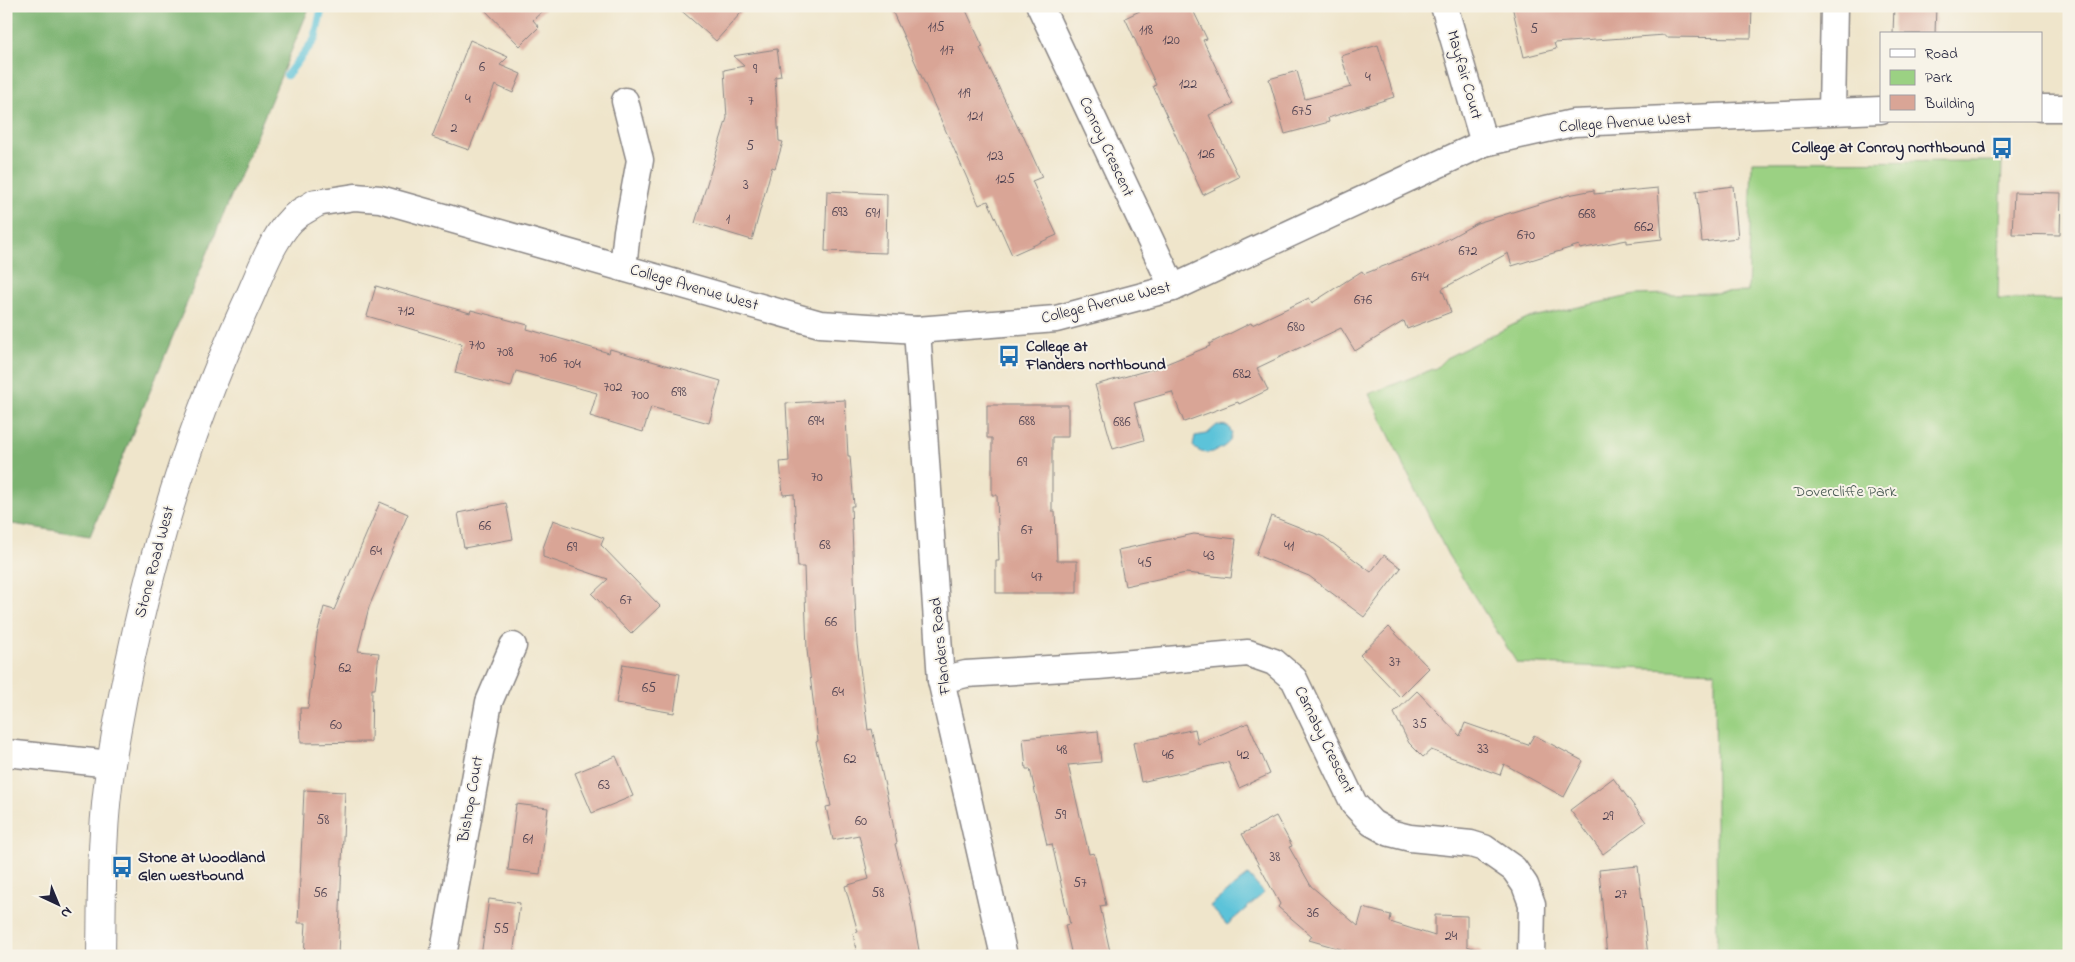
<svg xmlns="http://www.w3.org/2000/svg" width="2075" height="962" font-family="'Indie Flower',sans-serif">
<rect width="100%" height="100%" fill="#f7f3e8"/>
<filter id="ink" filterUnits="userSpaceOnUse"><feTurbulence type="fractalNoise" baseFrequency=".02" numOctaves="2"/><feDisplacementMap in="SourceGraphic" scale="10" xChannelSelector="R" yChannelSelector="G"/><feConvolveMatrix kernelMatrix="1 2 1 2 8 2 1 2 1" color-interpolation-filters="sRGB"/></filter>
<filter id="wash" filterUnits="userSpaceOnUse"><feTurbulence type="fractalNoise" baseFrequency=".0096" numOctaves="4" result="noise"/><feDisplacementMap in="SourceGraphic" scale="20" xChannelSelector="R" yChannelSelector="G"/><feGaussianBlur stdDeviation="1.12" result="paint"/><feColorMatrix in="noise" values="0 0 0 0 0 0 0 0 0 0 0 0 0 0 0 0 0 1.4 0 .05"/><feComposite in="paint" operator="in"/></filter>
<g filter="url(#wash)">
<rect width="100%" height="100%" fill="#efe5cb"/>
<path fill="#9bd183" stroke="#5e7a5f" d="M2002 161 1998 299 2069 300V956H1717L1715 672 1517 663 1448 555 1369 394 1436 368 1446 358 1527 318 1635 295 1748 292 1752 162Z"/>
<path fill="#7cb371" stroke="#4f6a56" d="M6 6H310L90 536 6 523Z"/>
<g fill="#5cc3d9" stroke="#3f728a">
<path d="M1217 425 1228 426 1232 433 1230 441C1221 451 1203 459 1193 446L1195 436 1207 434Z"/>
<path d="M1248 875 1264 893 1227 925 1210 906Z"/>
</g>
<g fill="none" stroke-linecap="round" stroke-linejoin="round">
<path stroke="#5cc3d9" stroke-width="8" d="M287 75 315 39 322 6"/>
</g>
<g id="blocks">
<g fill="#d9a596">
<path d="M481 6H548L533 20 539 27 520 46Z"/>
<path d="M676 6H747L716 41Z"/>
<path d="M890 6H964L983 47 980 48 1020 132 1021 131 1042 177 1032 181 1057 235 1012 255 988 201 979 205Z"/>
<path d="M1150 6H1191L1207 39 1203 40 1233 104 1209 115 1239 177 1203 195 1153 86 1156 85 1125 18Z"/>
<path d="M1512 6H1752L1751 38 1665 37V35L1554 43 1556 49 1524 57Z"/>
<path d="M1894 6H1936L1935 34H1893Z"/>
<path d="M470 40 508 57 500 65 521 74 513 93 495 85 469 150 432 137Z"/>
<path d="M1378 45 1394 97 1328 118 1329 122 1285 134 1269 79 1297 71 1305 99 1351 87 1341 56Z"/>
<path d="M777 49 781 76 775 77 779 141 783 142 775 168 772 167 752 240 695 223 727 118 724 70 744 66 733 56Z"/>
<path d="M1733 186 1738 238 1702 242 1696 191Z"/>
<path d="M1658 188 1662 239 1627 243V240L1580 249 1579 245 1512 266 1508 253 1442 289 1451 312 1407 329 1404 321 1355 351 1341 328 1257 368 1268 390 1239 404 1238 402 1184 422 1172 392 1134 403 1144 440 1113 449 1095 385 1156 368 1210 346 1209 344 1251 323 1252 325 1309 298 1312 303 1362 271 1364 274 1437 245 1477 223 1568 195 1594 190V194Z"/>
<path d="M827 191 887 194 886 253 825 251Z"/>
<path d="M2014 192 2061 193 2060 235 2012 234Z"/>
<path d="M376 286 470 313 471 310 528 325 527 329 609 353 610 349 721 381 709 423 651 407 643 432 590 416 597 393 516 371 511 387 455 373 462 344 367 316Z"/>
<path d="M845 400 848 456H850L854 506H851L857 644 868 730 872 729 887 795 897 843 895 844 910 900 920 956H857L853 933 858 932 845 886 869 879 859 835 833 840 826 807 831 806 816 742 818 741 807 650 804 567H798L794 494 783 495 780 462 789 461 786 403Z"/>
<path d="M987 405H1068V437H1052V511H1055L1057 561H1077V593H996V561H999L997 495H992V438H987Z"/>
<path d="M380 502 408 514 369 607 358 651 379 653 375 689H372L371 742 301 743 300 708H308L317 634 324 607 334 610Z"/>
<path d="M506 503 513 539 464 548 458 513Z"/>
<path d="M1271 516 1324 537 1371 572 1384 555 1401 568 1364 617 1309 576 1256 555Z"/>
<path d="M553 520 604 538 601 545 660 606 631 634 592 594 608 579 543 557V548Z"/>
<path d="M1194 534 1236 539 1231 578 1186 573 1125 586 1118 550Z"/>
<path d="M1389 627 1429 668 1400 697 1360 655Z"/>
<path d="M623 664 680 674 674 713 616 703Z"/>
<path d="M1417 691 1460 736 1465 723 1528 745 1534 735 1583 761 1564 797 1504 764 1500 775 1431 750 1423 757 1409 743 1394 713Z"/>
<path d="M1248 723 1270 774 1239 788 1228 762 1141 782 1133 743 1195 729 1198 744Z"/>
<path d="M1098 731 1101 762 1068 765 1089 854 1094 853 1106 905 1100 906 1111 956H1072L1065 925 1070 924 1052 844 1047 845 1030 769H1026L1023 738Z"/>
<path d="M616 756 633 796 592 813 575 773Z"/>
<path d="M1613 778 1646 822 1603 854 1570 810Z"/>
<path d="M304 790 345 792 338 956H304L306 923H298Z"/>
<path d="M516 804 548 808 540 874 508 870Z"/>
<path d="M1276 816 1292 846 1289 847 1311 886 1358 926 1363 908 1391 915 1390 922 1435 936V915L1467 916V946L1482 951 1481 956H1365L1309 940 1312 936 1278 907 1280 904 1242 834Z"/>
<path d="M1638 866 1648 956H1607L1599 870Z"/>
<path d="M489 899 520 903 513 956H481Z"/>
</g>
</g>
</g>
<g filter="url(#ink)">
<use href="#blocks" fill-opacity="0" stroke="#888483" stroke-width="1"/>
<g fill="none" stroke-linecap="round" stroke-linejoin="round">
<g stroke="#888483" stroke-width="29">
<g id="minor">
<path d="M1040 6 1173 288"/>
<path d="M1444 6 1484 143"/>
<path d="M2041 108H2069"/>
<path d="M1832 111 1834 6"/>
<path d="M316 203 355 197 380 199 820 324 917 330 1056 319 1173 288 1484 143 1573 123 1881 110"/>
<path d="M623 268 627 231 640 160 625 101"/>
<path d="M917 330 941 680 1004 956"/>
<path d="M941 680 966 674 1098 666 1248 653 1274 662 1294 679 1354 804 1372 823 1390 833 1410 838 1471 844 1484 848 1514 869 1525 885 1532 904 1531 956"/>
<path d="M6 753 111 764"/>
<path d="M443 956 489 702 513 646"/>
</g>
</g>
<g stroke="#888483" stroke-width="30">
<path id="major" d="M101 956C102 892 101 827 111 764 136 607 179 451 245 307 259 278 273 232 298 214 304 210 310 207 316 203"/>
</g>
<use href="#minor" stroke="#fff" stroke-width="26"/>
<use href="#major" stroke="#fff" stroke-width="28"/>
</g>
</g>
<defs>
<g id="bus-bare" transform="scale(1.725)"><path d="M-5-6H5V4H4V6H2V4H-2V6H-4V4H-5ZM-3.5-4V0h7V-4ZM-3.5 1.2v1.5H-2V1.2ZM2 1.2v1.5H3.5V1.2Z" fill="#1f6fb2" stroke="#f7f3e8" stroke-width="2.5" paint-order="stroke"/></g>
</defs>
<g fill-rule="evenodd">
<use href="#bus-bare" x="2002" y="148"/>
<use href="#bus-bare" x="1009" y="356"/>
<use href="#bus-bare" x="122" y="867"/>
</g>
<g text-anchor="middle" dominant-baseline="central" stroke-width="4" stroke-linejoin="round" paint-order="stroke">
<g font-size="14" fill="#504352">
<text x="936" y="27">115</text>
<text x="1534" y="29">5</text>
<text x="1146" y="30">118</text>
<text x="1171" y="40">120</text>
<text x="947" y="50">117</text>
<text x="482" y="67">6</text>
<text x="755" y="69">9</text>
<text x="1368" y="77">4</text>
<text x="1188" y="84">122</text>
<text x="964" y="93">119</text>
<text x="468" y="99">4</text>
<text x="751" y="101">7</text>
<text x="1302" y="111">675</text>
<text x="975" y="116">121</text>
<text x="454" y="128">2</text>
<text x="750" y="146">5</text>
<text x="1206" y="154">126</text>
<text x="995" y="156">123</text>
<text x="1005" y="179">125</text>
<text x="746" y="185">3</text>
<text x="840" y="212">693</text>
<text x="873" y="213">691</text>
<text x="1587" y="214">668</text>
<text x="728" y="219">1</text>
<text x="1644" y="227">662</text>
<text x="1526" y="235">670</text>
<text x="1468" y="251">672</text>
<text x="1420" y="277">674</text>
<text x="1363" y="300">676</text>
<text x="406" y="311">712</text>
<text x="1296" y="327">680</text>
<text x="477" y="345">710</text>
<text x="505" y="352">708</text>
<text x="548" y="358">706</text>
<text x="572" y="364">704</text>
<text x="1242" y="374">682</text>
<text x="613" y="387">702</text>
<text x="679" y="392">698</text>
<text x="640" y="395">700</text>
<text x="816" y="421">694</text>
<text x="1027" y="421">688</text>
<text x="1122" y="422">686</text>
<text x="1022" y="462">69</text>
<text x="817" y="477">70</text>
<text x="485" y="526">66</text>
<text x="1027" y="530">67</text>
<text x="825" y="545">68</text>
<text x="1289" y="546">41</text>
<text x="572" y="547">69</text>
<text x="376" y="551">64</text>
<text x="1209" y="556">43</text>
<text x="1145" y="563">45</text>
<text x="1037" y="577">47</text>
<text x="626" y="600">67</text>
<text x="831" y="622">66</text>
<text x="1395" y="662">37</text>
<text x="345" y="668">62</text>
<text x="649" y="688">65</text>
<text x="838" y="692">64</text>
<text x="1420" y="724">35</text>
<text x="336" y="725">60</text>
<text x="1483" y="749">33</text>
<text x="1062" y="750">48</text>
<text x="1168" y="755">46</text>
<text x="1243" y="755">42</text>
<text x="850" y="759">62</text>
<text x="604" y="785">63</text>
<text x="1060" y="815">59</text>
<text x="1608" y="816">29</text>
<text x="323" y="820">58</text>
<text x="861" y="821">60</text>
<text x="528" y="839">61</text>
<text x="1275" y="857">38</text>
<text x="1080" y="883">57</text>
<text x="320" y="893">56</text>
<text x="878" y="893">58</text>
<text x="1621" y="894">27</text>
<text x="1313" y="913">36</text>
<text x="501" y="929">55</text>
<text x="1451" y="936">24</text>
</g>
<g font-size="16" fill="#22223b" stroke="#f7f3e8">
<text transform="translate(1464 75) rotate(74)">Mayfair Court</text>
<text transform="translate(1625 123) rotate(-4)">College Avenue West</text>
<text transform="translate(1106 147) rotate(65)">Conroy Crescent</text>
<text transform="translate(694 288) rotate(16)">College Avenue West</text>
<text transform="translate(1106 303) rotate(-14)">College Avenue West</text>
<text transform="translate(155 562) rotate(-75)">Stone Road West</text>
<text transform="translate(941 646) rotate(-96)">Flanders Road</text>
<text transform="translate(1324 740) rotate(64)">Carnaby Crescent</text>
<text transform="translate(471 799) rotate(-80)">Bishop Court</text>
</g>
<g font-size="16" font-weight="bold" fill="#22223b" stroke="#f7f3e8" text-anchor="start">
<text x="1985" y="148" text-anchor="end">College at Conroy northbound</text>
<text x="1026" y="347">College at<tspan x="1026" dy="18">Flanders northbound</tspan></text>
<text x="138" y="858">Stone at Woodland<tspan x="138" dy="18">Glen westbound</tspan></text>
</g>
<g font-size="16" fill="#465751" stroke="#f7f3e8">
<text x="1845" y="492">Dovercliffe Park</text>
</g>
</g>
<rect width="2075" height="962" fill="none" stroke="#f7f3e8" stroke-width="25"/>
<rect x="1880" y="32" width="162" height="90" fill="#f7f3e8" stroke="#a29fa3"/>
<rect x="1890" y="49" width="25" height="8" fill="#ffffff" stroke="#a29fa3"/>
<text x="1925" y="58" font-size="15" fill="#22223b">Road</text>
<rect x="1890" y="70" width="25" height="15" fill="#9bd183" stroke="#a29fa3"/>
<text x="1925" y="82" font-size="15" fill="#22223b">Park</text>
<rect x="1890" y="95" width="25" height="15" fill="#d9a596" stroke="#a29fa3"/>
<text x="1925" y="108" font-size="15" fill="#22223b">Building</text>
<g transform="translate(58 904) rotate(136)" stroke="#f7f3e8" stroke-width="4" paint-order="stroke">
<path d="M0-4L9 19L0 12L-9 19Z" fill="#22223b"/>
<text y="-8" font-size="14" font-weight="bold" text-anchor="middle" fill="#22223b">N</text>
</g>
</svg>
